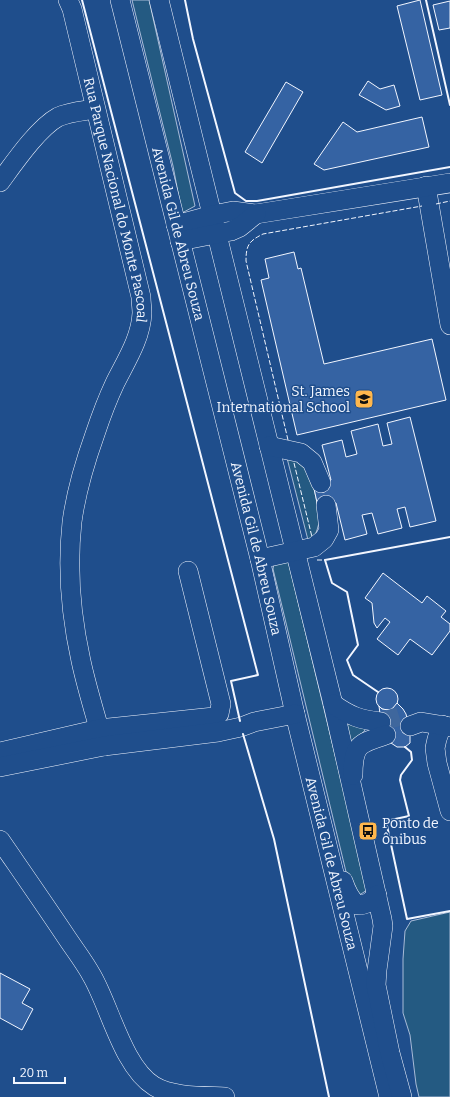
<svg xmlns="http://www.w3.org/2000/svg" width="450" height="1097" font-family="Bitter,serif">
<rect width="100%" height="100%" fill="#1f4e8c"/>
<g fill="#245a82" stroke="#a8bbd7">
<path d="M132 0H149L195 206 182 213 173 166Z"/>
<path d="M287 458 301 461 313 484 318 507 319 523 317 530 315 535 308 540Z"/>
<path d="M288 560 365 879 367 890 361 894 359 895 347 876 273 569 274 563Z"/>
<path d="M344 719 365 727V730L355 742 350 745Z"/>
<path d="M450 912V1097H419L416 1084 410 1035 403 1013V959L405 931 411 921Z"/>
</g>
<g fill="#3563a3" stroke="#f2f6ff">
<path d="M420 0 442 95 420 100 397 6Z"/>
<path d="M450 1V28L439 30 433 5Z"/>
<path d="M368 81 380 89 394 85 400 106 386 110 359 95Z"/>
<path d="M286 82 303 92 262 163 245 152Z"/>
<path d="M422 117 429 147 324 170 314 164 343 122 357 132Z"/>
<path d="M294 252 298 269 301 268 324 364 432 339 446 400 297 435 261 280 269 278 265 259Z"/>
<path d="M410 417 436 521 410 527 405 507 397 509 402 528 378 534 372 513 362 515 367 534 345 540 336 503 318 507 313 484 331 480 322 445 342 440 346 457 357 454 351 431 378 424 383 446 392 444 387 423Z"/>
<path d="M383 573 422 603 427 596 446 611 441 617 450 624V631L432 655 410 639 398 655 377 639 390 622 385 618 377 628 374 623 372 603 365 598Z"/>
<circle cx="387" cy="699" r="11"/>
<path d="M397 703 403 709 406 714 410 731V743L405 747H397L391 743 386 735 381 722 379 706 382 709 389 710 392 709Z"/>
<path d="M0 973 30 989 22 1003 33 1009 22 1030 0 1018Z"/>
</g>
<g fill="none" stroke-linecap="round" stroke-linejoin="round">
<path stroke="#3f679d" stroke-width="19" stroke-dasharray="19 10" stroke-linecap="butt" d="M381 722 406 714"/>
<g stroke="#f2f6ff" stroke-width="20">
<g id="minor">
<path id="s1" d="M68 0 72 9 141 297C141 302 142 308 142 313 141 338 126 361 115 383 107 400 101 416 95 434 85 462 76 492 72 522 67 568 71 616 81 661 87 689 96 717 104 746"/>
<path id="s2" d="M120 0 260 559 295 714 389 1097"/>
<path d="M159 0 333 704 382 919 383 926 377 970 376 985 390 1053 402 1097"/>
<path d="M0 182C14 163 38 128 58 117 69 112 83 111 95 109"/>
<path d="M426 186 450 325"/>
<path d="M176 225 213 215 233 211 256 214 450 183"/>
<path d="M180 241 231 231 240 227 256 214"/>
<path d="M269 446 301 453 312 462 321 483"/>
<path d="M260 559 314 547 324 539 329 530 326 505"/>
<path d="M333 704C350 716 360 720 381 722"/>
<path d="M442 725 437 739 435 748 437 763 450 811"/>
<path d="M410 726 421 722 427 723 450 727"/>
<path d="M0 752 99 729 214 717 219 714 221 704 188 571"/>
<path d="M0 767 104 746 218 732 241 727 254 722 295 714"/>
<path d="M353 775C353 744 360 743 386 735"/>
<path d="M0 840C22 872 45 905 67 938 75 950 85 963 92 976 110 1007 123 1067 154 1086 171 1097 204 1096 225 1097"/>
<path d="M343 881C346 890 349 898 357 905 367 905 370 902 377 895"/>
</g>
</g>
<use href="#minor" stroke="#1f4e8c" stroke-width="19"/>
<g stroke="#f2f6ff" stroke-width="1" stroke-dasharray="5 2" stroke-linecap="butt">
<path d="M436 204 450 201"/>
<path d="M288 440 246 261C246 245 249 241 263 234L422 206"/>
<path d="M294 463 312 537"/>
<path d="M317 560H325"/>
</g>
<g stroke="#f2f6ff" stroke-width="2">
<path d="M82 0 258 675 231 681 240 721"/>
<path d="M185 0 193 39 235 193 246 201H257L450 167"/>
<path d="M426 0 450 105"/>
<path d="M378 692 353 675 347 660 358 645 347 592 332 583 325 560 450 537"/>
<path d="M243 734 274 839 329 1097"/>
<path d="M405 747 411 752 412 760 401 775 400 780 409 816 386 821 407 919 450 911"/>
</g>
</g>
<defs>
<g id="school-square" transform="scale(1)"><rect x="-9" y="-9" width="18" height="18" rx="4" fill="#ffb74d" stroke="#1f4e8c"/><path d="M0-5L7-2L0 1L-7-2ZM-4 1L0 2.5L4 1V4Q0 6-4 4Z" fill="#111"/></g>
<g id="bus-square" transform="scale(1)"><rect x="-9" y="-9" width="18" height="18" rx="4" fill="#ffb74d" stroke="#1f4e8c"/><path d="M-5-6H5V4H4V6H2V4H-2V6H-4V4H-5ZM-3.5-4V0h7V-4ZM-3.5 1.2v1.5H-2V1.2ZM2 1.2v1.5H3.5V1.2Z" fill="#111"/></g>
</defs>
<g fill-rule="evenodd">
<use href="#school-square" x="364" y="399"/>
<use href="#bus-square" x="368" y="831"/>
</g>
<g text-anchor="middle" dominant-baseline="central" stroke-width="3" stroke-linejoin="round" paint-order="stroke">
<g font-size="14" fill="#f2f6ff" stroke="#1f4e8c">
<text stroke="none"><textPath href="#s1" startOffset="206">Rua Parque Nacional do Monte Pascoal</textPath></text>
<text stroke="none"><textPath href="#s2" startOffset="241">Avenida Gil de Abreu Souza</textPath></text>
<text stroke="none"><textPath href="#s2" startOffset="565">Avenida Gil de Abreu Souza</textPath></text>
<text stroke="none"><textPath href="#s2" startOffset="889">Avenida Gil de Abreu Souza</textPath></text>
</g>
<g font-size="14" fill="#f2f6ff" stroke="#1f4e8c" text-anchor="end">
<text x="350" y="391">St. James<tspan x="350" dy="16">International School</tspan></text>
<text x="382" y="823" text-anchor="start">Ponto de<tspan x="382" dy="16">ônibus</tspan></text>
</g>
</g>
<path d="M14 1077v6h51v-6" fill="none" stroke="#f2f6ff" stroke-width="2"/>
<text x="20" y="1077" font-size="12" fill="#f2f6ff" stroke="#1f4e8c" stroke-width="3" paint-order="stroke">20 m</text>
</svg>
